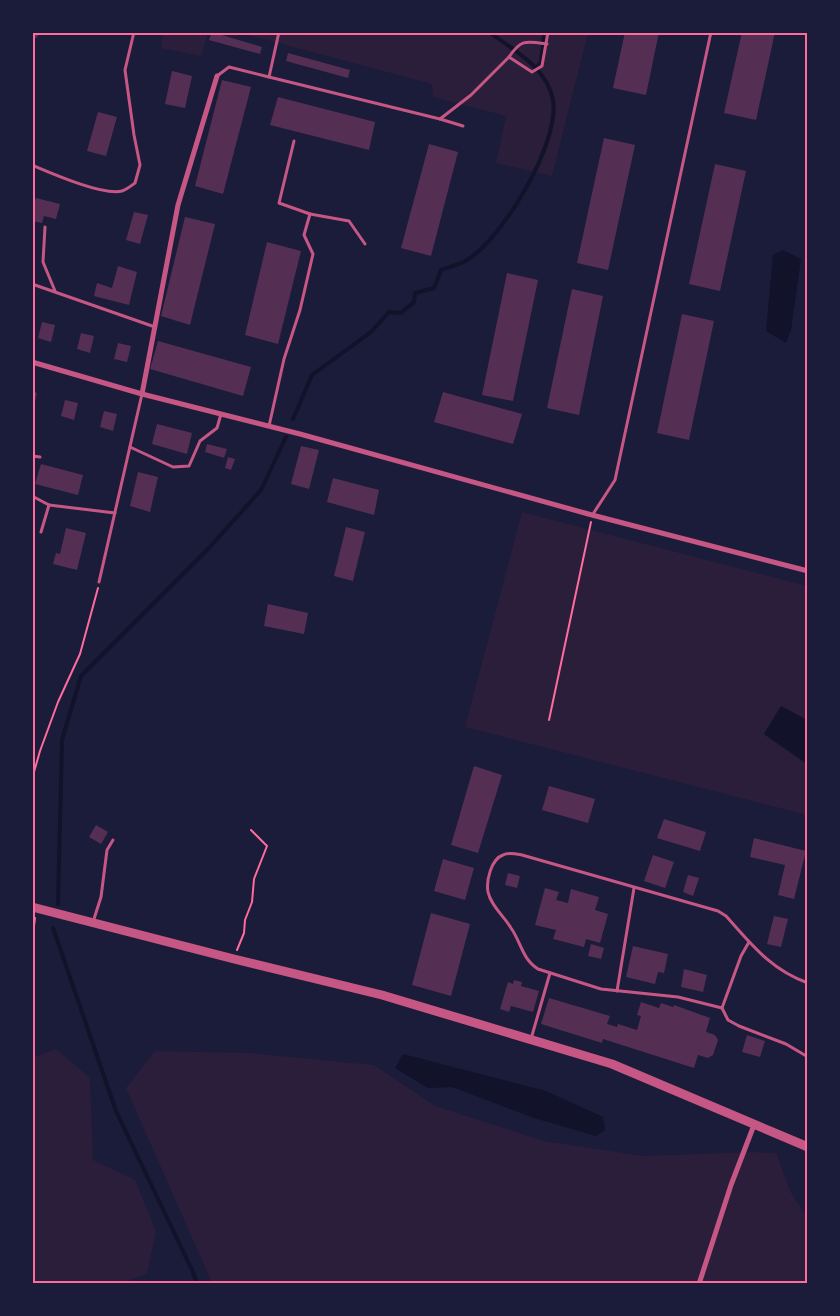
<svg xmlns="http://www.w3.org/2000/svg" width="840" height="1316" font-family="Montserrat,sans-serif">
<rect width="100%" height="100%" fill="#1b1b3a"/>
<g fill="#2a1e3b">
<path d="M163 33H208L201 56 161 48Z"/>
<path d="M241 33H588L552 176 496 163 506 116 433 97 432 84Z"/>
<path d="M522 512 807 586V720L781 706 764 734 807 764V815L465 727Z"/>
<path d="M56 1049 90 1078 93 1160 135 1180 156 1231 147 1274 121 1283H33V1057Z"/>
<path d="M155 1051 250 1053 374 1065 435 1106 544 1141 643 1156 752 1152 776 1153 791 1193 807 1217V1283H212L126 1088Z"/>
</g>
<g fill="#12122b">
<path d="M783 250 801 259 791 330 786 343 766 331 773 255Z"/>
<path d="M781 706 807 720V764L764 734Z"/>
<path d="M403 1054 546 1091 603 1117 605 1130 596 1136 534 1118 452 1087 428 1088 395 1068Z"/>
</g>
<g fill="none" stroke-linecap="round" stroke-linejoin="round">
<g stroke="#12122b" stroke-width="4">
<path d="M543 41 545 32"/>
<path d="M537 67 541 62 543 46"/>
<path d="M293 419 312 375 371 332 389 312 401 313 414 302 415 293 434 288 441 270C449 267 459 265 467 260 503 238 560 143 553 100 547 67 513 50 489 32"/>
<path d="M58 904 62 740 81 676 209 548 261 490 286 437"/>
<path d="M53 928 116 1111 193 1272 197 1284"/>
</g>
</g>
<g fill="#542f53">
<path d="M32 32H39L37 38 32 37Z"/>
<path d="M212 32 262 47 260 54 209 40Z"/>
<path d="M625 32H659L646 95 613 88Z"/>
<path d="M742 32H775L756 120 724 113Z"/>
<path d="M288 53 350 70 348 78 286 61Z"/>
<path d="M172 71 192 76 185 108 165 104Z"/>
<path d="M222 80 251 87 223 194 195 186Z"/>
<path d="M278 97 375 122 369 150 270 125Z"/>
<path d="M98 112 117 117 106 156 87 151Z"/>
<path d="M604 138 635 145 608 270 577 263Z"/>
<path d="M429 144 458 152 431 256 401 248Z"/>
<path d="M715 164 746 171 720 291 689 284Z"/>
<path d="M36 198 60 204 56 219 44 216 42 223 32 221V209Z"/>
<path d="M134 212 148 215 140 244 126 240Z"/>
<path d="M185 217 215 224 190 325 161 316Z"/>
<path d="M267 242 301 251 278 344 245 335Z"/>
<path d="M118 266 137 272 129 305 94 296 97 283 112 288Z"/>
<path d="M507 273 538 280 513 401 482 395Z"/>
<path d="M572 289 603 296 579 415 547 408Z"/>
<path d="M682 314 714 321 689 440 657 433Z"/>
<path d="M42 322 55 325 51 342 38 338Z"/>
<path d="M81 333 94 336 90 353 77 349Z"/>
<path d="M158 341 251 367 243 396 150 369Z"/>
<path d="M118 343 131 346 127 362 114 359Z"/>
<path d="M32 391 37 393 33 410H32Z"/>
<path d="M443 392 522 414 513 444 434 422Z"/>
<path d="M65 400 78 403 74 420 61 416Z"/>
<path d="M104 411 117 414 113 431 100 427Z"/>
<path d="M157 424 192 433 187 454 152 444Z"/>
<path d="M207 444 227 449 224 458 205 452Z"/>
<path d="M301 446 319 450 309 489 291 484Z"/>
<path d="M228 457 235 459 231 470 225 468Z"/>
<path d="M41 464 83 475 78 495 35 484Z"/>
<path d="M138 472 158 477 150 512 130 506Z"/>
<path d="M333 478 379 490 374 515 327 502Z"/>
<path d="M346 527 365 532 353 581 334 576Z"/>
<path d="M66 528 86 533 77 570 53 564 56 553 60 554Z"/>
<path d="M268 604 308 613 304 634 264 626Z"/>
<path d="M474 766 502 775 478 853 451 845Z"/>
<path d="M549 786 595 799 588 823 542 810Z"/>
<path d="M664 819 706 832 700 851 657 838Z"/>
<path d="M96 825 108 832 101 844 89 837Z"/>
<path d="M754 838 806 851 794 899 778 895 785 865 750 857Z"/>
<path d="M653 855 674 862 665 888 644 881Z"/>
<path d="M443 859 474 868 465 900 434 891Z"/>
<path d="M508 873 520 876 517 888 505 885Z"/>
<path d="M688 875 699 878 693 896 683 892Z"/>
<path d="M545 888 559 892 556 900 568 903 571 889 599 897 595 910 608 914 600 943 586 939 584 947 553 939 556 930 535 925Z"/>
<path d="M431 913 470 924 451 996 412 985Z"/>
<path d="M774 916 788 919 781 947 767 944Z"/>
<path d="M591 944 604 948 601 959 588 956Z"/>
<path d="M633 946 668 954 664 973 658 972 655 984 626 977Z"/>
<path d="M684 969 707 975 703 992 681 987Z"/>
<path d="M514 980 522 982 521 986 539 991 533 1012 511 1006 509 1012 500 1009 508 982 513 984Z"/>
<path d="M549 998 610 1016 607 1024 617 1027 618 1024 637 1030 641 1016 637 1015 641 1002 659 1008 661 1003 673 1007 674 1005 710 1018 706 1032 715 1035 718 1040 713 1055 708 1058 698 1055 694 1068 603 1039 602 1043 541 1024Z"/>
<path d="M747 1035 765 1041 760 1057 742 1052Z"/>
</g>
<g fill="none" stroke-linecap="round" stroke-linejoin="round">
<g stroke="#ff6b9d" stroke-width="2">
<path d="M549 720 591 522"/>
<path d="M32 779 40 751 58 702 80 654 98 588"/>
<path d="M32 942 35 918"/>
<path d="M237 950 244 933 245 920 252 902 254 879 267 846 251 830"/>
</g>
<g stroke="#c65784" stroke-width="3">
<path d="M509 57C521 39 526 41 547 44"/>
<path d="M217 76 229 67 269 77 279 32"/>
<path d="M269 77 440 119 471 95 509 57 532 72 542 66 548 32"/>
<path d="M440 119 463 126"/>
<path d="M294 141 279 203 310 214"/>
<path d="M32 165C51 173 103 196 122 191 126 190 131 186 135 183L140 165 134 135 125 70 134 32"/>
<path d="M45 227 43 262 55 291"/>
<path d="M32 284 155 327"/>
<path d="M269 426 284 359 300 310 313 254 304 235 310 214 349 221 365 244"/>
<path d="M130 447 173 467 189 466 200 441 217 428 221 414"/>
<path d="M32 456 40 457"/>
<path d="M32 496 49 505"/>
<path d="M593 514 615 480 711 32"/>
<path d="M41 532 49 505 115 513"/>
<path d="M99 582 142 394"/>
<path d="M93 922 101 897 107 850 113 840"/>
<path d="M749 942 741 956 722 1008 728 1020 739 1026 786 1044 808 1057"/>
<path d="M617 991 634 888"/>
<path d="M722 1008 678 997 601 989 538 969C522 959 521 942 511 928 504 916 491 906 488 892 486 881 491 859 503 855 508 852 516 854 522 855L718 911 726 916C751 944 771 970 808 983"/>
<path d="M531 1039 550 973"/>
</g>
<g stroke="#c65784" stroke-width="5">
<path d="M32 362 142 394 300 434 592 515 808 571"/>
<path d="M142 394 178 205 217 76"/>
<path d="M699 1284 731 1185 754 1125"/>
</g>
<path stroke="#c65784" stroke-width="9" d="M32 907 234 959 382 995 612 1064 808 1147"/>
</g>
<rect width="840" height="1316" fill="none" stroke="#1b1b3a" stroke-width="68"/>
<rect x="34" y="34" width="772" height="1248" fill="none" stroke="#ff6b9d" stroke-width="2"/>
</svg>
